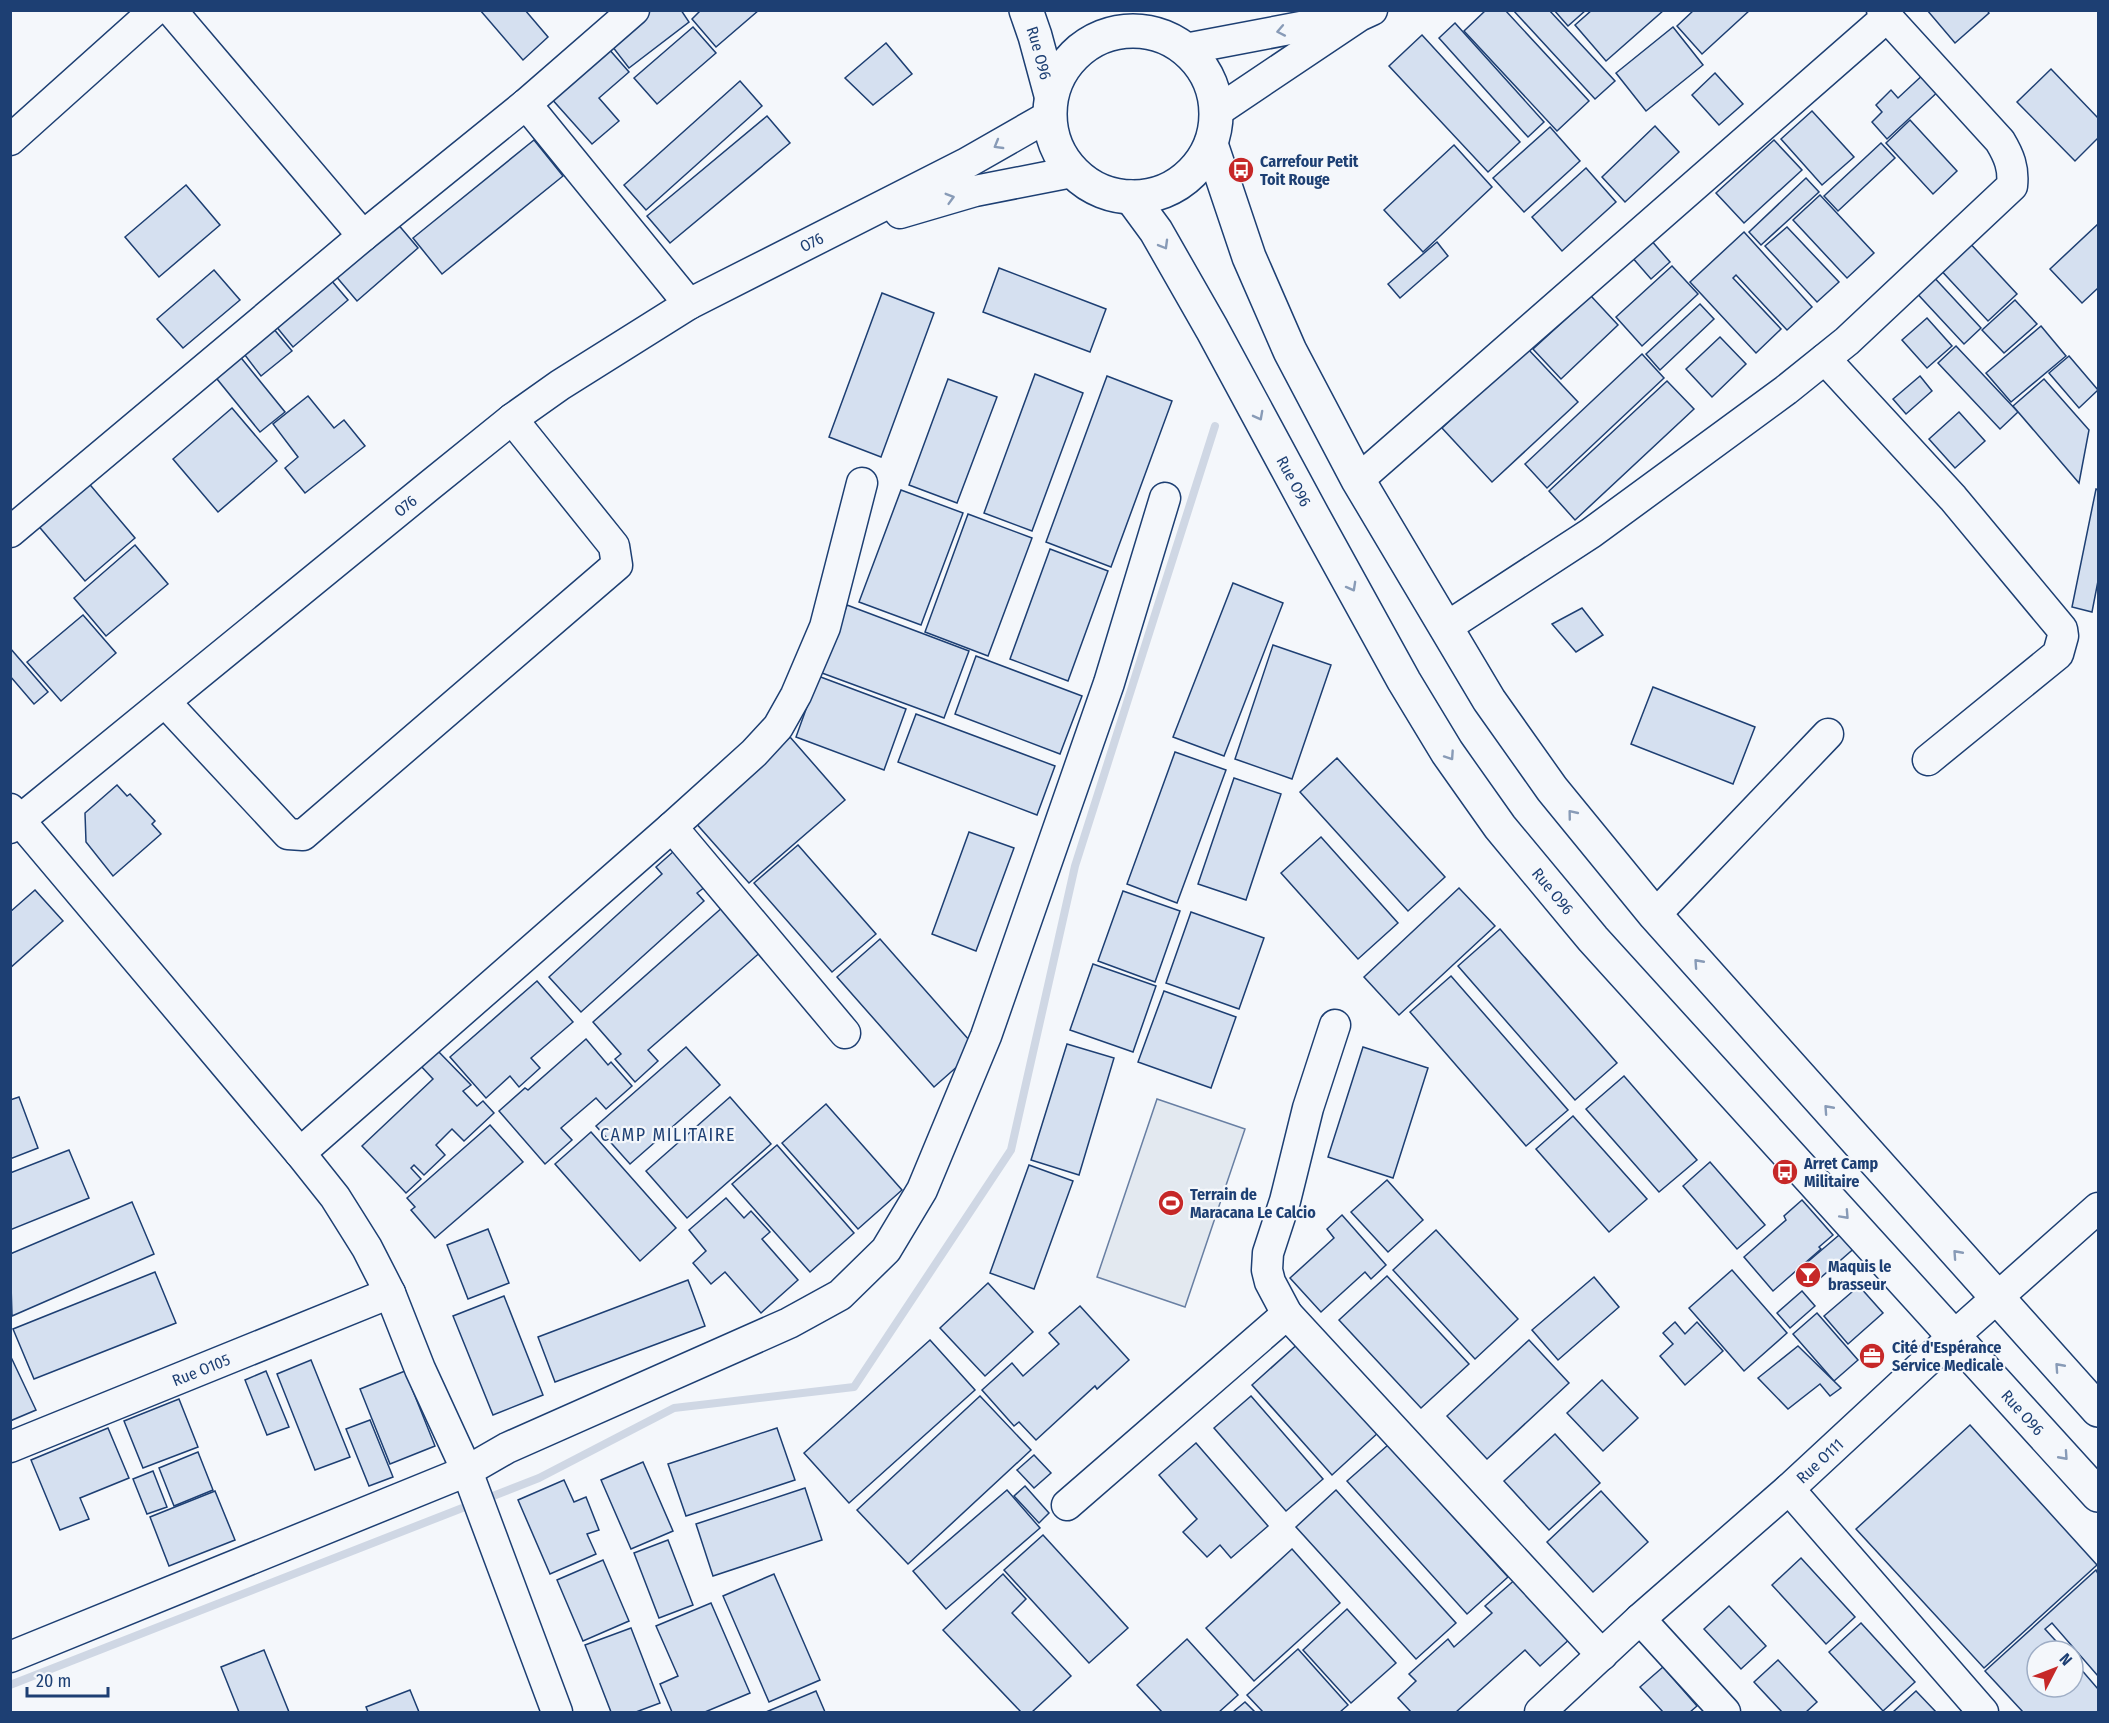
<svg xmlns="http://www.w3.org/2000/svg" width="2109" height="1723" font-family="'Fira Sans Condensed',sans-serif">
<rect width="100%" height="100%" fill="#f4f7fb"/>
<path fill="#e3e9f0" stroke="#687fa3" stroke-width="1.5" d="M1157 1099 1245 1129 1185 1307 1097 1277Z"/>
<g fill="none" stroke-linecap="round" stroke-linejoin="round">
<path stroke="#cfd7e4" stroke-width="8" d="M10 1685 539 1478 674 1408 854 1387 1011 1150 1075 866 1215 426"/>
</g>
<g fill="#d5e0f0" stroke="#1d3f73" stroke-width="1.5">
<path d="M480 10H525L548 37 523 60Z"/>
<path d="M640 10H681L689 22 629 68 605 37Z"/>
<path d="M701 10H759L716 47 692 19Z"/>
<path d="M1486 10H1505L1589 101 1557 131 1464 31Z"/>
<path d="M1513 10H1549L1615 81 1595 99Z"/>
<path d="M1554 10H1586L1568 26Z"/>
<path d="M1592 10H1664L1606 61 1575 25Z"/>
<path d="M1694 10H1750L1702 54 1677 26Z"/>
<path d="M1927 10H1987L1989 13 1955 43Z"/>
<path d="M1455 23 1544 122 1528 137 1439 38Z"/>
<path d="M693 27 716 53 657 104 634 78Z"/>
<path d="M1673 27 1703 65 1646 111 1616 73Z"/>
<path d="M1422 35 1520 142 1488 172 1389 66Z"/>
<path d="M886 43 912 74 873 105 845 78Z"/>
<path d="M608 48 629 72 599 98 619 121 592 144 550 97Z"/>
<path d="M2051 69 2098 118V138L2075 161 2017 102Z"/>
<path d="M1927 71 1942 88 1887 139 1872 122 1882 112 1876 105 1891 90 1898 98Z"/>
<path d="M1715 73 1743 104 1719 125 1692 95Z"/>
<path d="M740 81 762 106 646 210 624 185Z"/>
<path d="M1812 111 1854 157 1822 185 1781 139Z"/>
<path d="M767 116 790 143 670 243 647 216Z"/>
<path d="M1910 120 1957 171 1933 194 1886 143Z"/>
<path d="M1655 126 1679 152 1625 202 1602 177Z"/>
<path d="M1550 127 1580 161 1524 212 1493 178Z"/>
<path d="M534 140 563 176 442 274 413 238Z"/>
<path d="M1774 140 1802 170 1744 223 1716 193Z"/>
<path d="M1881 143 1895 158 1838 211 1824 196Z"/>
<path d="M1454 145 1492 187 1423 252 1384 210Z"/>
<path d="M1586 168 1616 202 1562 251 1532 217Z"/>
<path d="M1806 178 1819 192 1761 245 1749 232Z"/>
<path d="M186 185 220 225 159 277 125 237Z"/>
<path d="M1820 195 1874 253 1847 278 1793 220Z"/>
<path d="M391 216 418 248 357 301 329 268Z"/>
<path d="M2098 224V288L2082 303 2050 269Z"/>
<path d="M1787 227 1839 282 1817 302 1765 246Z"/>
<path d="M1744 232 1812 307 1787 330 1736 275 1733 278 1781 329 1756 353 1690 282Z"/>
<path d="M1650 239 1670 262 1651 279 1631 256Z"/>
<path d="M1966 239 2017 294 1988 321 1937 266Z"/>
<path d="M1437 242 1448 256 1400 298 1388 284Z"/>
<path d="M1672 266 1698 294 1642 346 1616 317Z"/>
<path d="M999 268 1106 309 1090 352 983 312Z"/>
<path d="M214 270 240 300 183 348 157 319Z"/>
<path d="M325 273 348 300 293 347 271 320Z"/>
<path d="M1930 273 1981 328 1964 344 1912 288Z"/>
<path d="M882 293 934 313 881 457 829 437Z"/>
<path d="M1591 296 1618 325 1561 379 1533 349Z"/>
<path d="M2015 300 2037 324 2004 353 1982 330Z"/>
<path d="M1700 304 1714 319 1660 370 1646 354Z"/>
<path d="M1927 318 1952 346 1927 368 1902 340Z"/>
<path d="M268 322 292 351 261 376 238 346Z"/>
<path d="M2041 326 2066 356 2011 402 1986 373Z"/>
<path d="M1720 337 1746 364 1712 397 1686 369Z"/>
<path d="M1956 346 2018 412 2000 429 1938 363Z"/>
<path d="M1527 348 1578 402 1492 482 1442 428Z"/>
<path d="M238 354 285 412 260 432 213 374Z"/>
<path d="M1642 354 1664 378 1547 488 1525 464Z"/>
<path d="M2069 356 2098 390 2079 408 2049 373Z"/>
<path d="M1035 374 1083 393 1032 531 984 513Z"/>
<path d="M1107 376 1172 401 1111 567 1046 542Z"/>
<path d="M1920 376 1932 391 1906 414 1893 399Z"/>
<path d="M948 379 997 397 957 503 909 485Z"/>
<path d="M2044 379 2089 430 2079 483 2013 406Z"/>
<path d="M1667 381 1694 409 1575 520 1549 491Z"/>
<path d="M308 396 334 428 344 420 365 446 305 493 285 468 298 457 273 424Z"/>
<path d="M232 408 277 461 218 512 173 459Z"/>
<path d="M1959 412 1985 441 1955 468 1929 439Z"/>
<path d="M86 480 135 538 85 581 36 523Z"/>
<path d="M2096 489 2098 490V581L2092 612 2072 607Z"/>
<path d="M901 490 963 513 921 625 859 602Z"/>
<path d="M968 514 1032 538 988 656 925 632Z"/>
<path d="M135 545 168 584 106 636 74 598Z"/>
<path d="M1050 549 1108 571 1068 681 1010 659Z"/>
<path d="M1233 583 1283 603 1224 756 1173 737Z"/>
<path d="M847 605 969 651 944 718 822 673Z"/>
<path d="M1582 608 1603 635 1576 652 1552 624Z"/>
<path d="M83 615 116 653 61 701 27 662Z"/>
<path d="M1273 645 1331 665 1292 779 1235 759Z"/>
<path d="M10 648 48 692 34 704 10 676Z"/>
<path d="M976 656 1082 696 1060 754 955 714Z"/>
<path d="M818 676 906 709 884 770 796 737Z"/>
<path d="M1653 687 1755 727 1733 784 1631 744Z"/>
<path d="M916 714 1055 766 1037 815 898 762Z"/>
<path d="M790 737 845 800 749 883 694 821Z"/>
<path d="M1175 752 1226 770 1177 903 1127 884Z"/>
<path d="M1337 758 1445 877 1408 911 1300 792Z"/>
<path d="M1234 778 1281 794 1246 900 1198 884Z"/>
<path d="M117 785 127 796 130 794 155 821 152 824 161 834 113 876 86 842 85 813Z"/>
<path d="M969 832 1014 848 976 951 932 934Z"/>
<path d="M1321 837 1398 923 1358 959 1281 873Z"/>
<path d="M798 845 876 934 832 972 754 883Z"/>
<path d="M674 851 705 887 697 893 704 901 581 1012 549 977 662 874 656 867Z"/>
<path d="M1459 888 1495 926 1399 1015 1364 977Z"/>
<path d="M35 890 63 921 10 968V912Z"/>
<path d="M1123 891 1180 911 1155 982 1098 961Z"/>
<path d="M724 906 763 950 648 1050 658 1061 635 1082 615 1059 621 1054 593 1022Z"/>
<path d="M1191 912 1264 938 1239 1009 1166 983Z"/>
<path d="M1500 929 1617 1063 1575 1100 1458 966Z"/>
<path d="M880 939 977 1049 934 1087 837 977Z"/>
<path d="M1093 964 1156 986 1133 1052 1070 1030Z"/>
<path d="M1451 976 1568 1110 1526 1146 1410 1012Z"/>
<path d="M537 981 573 1022 531 1058 540 1068 519 1087 510 1076 486 1098 450 1057Z"/>
<path d="M1164 991 1236 1017 1211 1088 1138 1062Z"/>
<path d="M586 1039 608 1065 611 1062 632 1086 606 1109 596 1098 561 1128 572 1140 545 1164 499 1111 525 1088 528 1090Z"/>
<path d="M1067 1044 1114 1058 1079 1175 1031 1160Z"/>
<path d="M686 1047 720 1085 630 1164 596 1126Z"/>
<path d="M1363 1047 1428 1068 1393 1178 1328 1157Z"/>
<path d="M437 1050 471 1085 463 1091 477 1106 483 1101 494 1113 464 1141 452 1129 436 1145 445 1155 424 1175 414 1165 411 1168 421 1179 406 1193 362 1146 433 1079 420 1065Z"/>
<path d="M1624 1076 1697 1160 1659 1192 1586 1109Z"/>
<path d="M19 1097 38 1148 10 1159V1100Z"/>
<path d="M730 1097 771 1144 687 1218 646 1171Z"/>
<path d="M826 1104 902 1190 858 1229 782 1143Z"/>
<path d="M1573 1116 1647 1199 1609 1232 1536 1149Z"/>
<path d="M490 1125 523 1162 435 1238 411 1210 415 1207 407 1198Z"/>
<path d="M591 1132 676 1228 640 1261 555 1164Z"/>
<path d="M777 1145 854 1233 810 1272 732 1184Z"/>
<path d="M69 1150 89 1198 10 1230V1173Z"/>
<path d="M1710 1162 1765 1225 1737 1249 1683 1186Z"/>
<path d="M1029 1165 1073 1181 1034 1289 990 1273Z"/>
<path d="M1387 1180 1423 1220 1388 1252 1351 1212Z"/>
<path d="M726 1198 744 1218 751 1211 770 1232 762 1239 798 1280 761 1313 725 1272 711 1284 693 1263 706 1251 689 1230Z"/>
<path d="M1802 1200 1833 1235 1819 1247 1821 1249 1773 1291 1744 1257 1786 1220 1784 1216Z"/>
<path d="M132 1202 154 1254 12 1316 10 1254Z"/>
<path d="M1342 1215 1386 1265 1371 1279 1365 1272 1321 1312 1290 1278 1334 1238 1327 1229Z"/>
<path d="M488 1229 509 1283 468 1299 447 1245Z"/>
<path d="M1436 1230 1518 1319 1475 1359 1393 1270Z"/>
<path d="M1845 1230 1858 1245 1818 1280 1804 1265Z"/>
<path d="M1732 1270 1787 1333 1744 1371 1689 1308Z"/>
<path d="M155 1272 176 1323 34 1379 13 1329Z"/>
<path d="M1387 1276 1469 1364 1421 1408 1339 1320Z"/>
<path d="M1594 1277 1619 1307 1558 1360 1532 1330Z"/>
<path d="M688 1280 705 1326 555 1382 538 1337Z"/>
<path d="M988 1283 1033 1332 985 1376 940 1328Z"/>
<path d="M1859 1286 1883 1313 1848 1344 1824 1316Z"/>
<path d="M1802 1291 1815 1306 1790 1328 1777 1313Z"/>
<path d="M504 1296 543 1395 493 1415 453 1316Z"/>
<path d="M1080 1306 1129 1360 1097 1389 1095 1386 1036 1440 1019 1422 1014 1426 982 1390 1012 1363 1023 1376 1059 1344 1049 1333Z"/>
<path d="M1817 1313 1858 1360 1834 1381 1793 1334Z"/>
<path d="M1675 1322 1685 1334 1697 1322 1723 1351 1685 1385 1660 1356 1673 1344 1663 1333Z"/>
<path d="M930 1340 975 1390 849 1503 804 1453Z"/>
<path d="M1529 1340 1569 1383 1487 1459 1447 1416Z"/>
<path d="M1300 1342 1380 1431 1332 1475 1252 1385Z"/>
<path d="M1798 1346 1841 1388 1830 1396 1820 1384 1788 1409 1758 1378Z"/>
<path d="M10 1355 36 1410 10 1421Z"/>
<path d="M311 1360 350 1457 315 1470 277 1374Z"/>
<path d="M266 1371 289 1427 267 1435 245 1380Z"/>
<path d="M405 1371 435 1446 390 1464 360 1389Z"/>
<path d="M1602 1380 1638 1418 1603 1451 1567 1413Z"/>
<path d="M980 1396 1031 1450 908 1564 857 1510Z"/>
<path d="M1251 1396 1323 1479 1286 1511 1214 1428Z"/>
<path d="M179 1399 198 1447 143 1468 124 1421Z"/>
<path d="M370 1420 393 1477 369 1486 346 1429Z"/>
<path d="M1970 1425 2097 1565 1984 1668 1856 1529Z"/>
<path d="M108 1428 129 1478 80 1498 89 1519 60 1530 31 1460Z"/>
<path d="M777 1428 795 1480 686 1516 668 1464Z"/>
<path d="M1555 1434 1600 1483 1549 1530 1504 1481Z"/>
<path d="M1196 1443 1268 1526 1231 1558 1220 1545 1207 1557 1183 1532 1197 1519 1159 1475Z"/>
<path d="M1388 1445 1508 1577 1467 1614 1347 1481Z"/>
<path d="M198 1452 213 1490 174 1506 159 1468Z"/>
<path d="M1034 1455 1051 1473 1034 1488 1017 1470Z"/>
<path d="M643 1462 673 1531 631 1549 601 1480Z"/>
<path d="M153 1471 167 1507 147 1514 133 1479Z"/>
<path d="M564 1480 574 1502 586 1497 599 1530 587 1534 596 1554 550 1574 518 1500Z"/>
<path d="M1025 1486 1049 1513 1039 1523 1014 1496Z"/>
<path d="M805 1488 822 1540 713 1576 696 1524Z"/>
<path d="M1007 1490 1040 1528 946 1609 913 1571Z"/>
<path d="M1336 1490 1456 1623 1416 1659 1296 1527Z"/>
<path d="M215 1491 235 1540 169 1566 150 1517Z"/>
<path d="M1601 1491 1648 1542 1593 1592 1547 1542Z"/>
<path d="M1043 1535 1128 1628 1089 1663 1004 1570Z"/>
<path d="M668 1540 693 1605 659 1618 634 1553Z"/>
<path d="M1292 1549 1340 1603 1254 1681 1206 1628Z"/>
<path d="M1801 1558 1855 1617 1826 1644 1772 1585Z"/>
<path d="M603 1560 629 1621 583 1641 557 1580Z"/>
<path d="M2096 1570 2098 1574V1676L2052 1623 2045 1629 2065 1651H2037V1687H2073V1660L2098 1689V1712H2023L1985 1671Z"/>
<path d="M774 1574 820 1680 769 1702 723 1596Z"/>
<path d="M1003 1574 1026 1599 1012 1613 1071 1676 1032 1712H1021L943 1630Z"/>
<path d="M1518 1577 1572 1637 1540 1666 1525 1650 1456 1712H1411L1398 1698 1416 1681 1409 1674 1448 1639 1454 1647 1492 1613 1485 1606Z"/>
<path d="M711 1603 750 1693 705 1712H672L660 1684 678 1676 656 1626Z"/>
<path d="M1729 1606 1766 1646 1741 1669 1704 1629Z"/>
<path d="M1347 1609 1396 1663 1351 1703 1303 1650Z"/>
<path d="M1861 1623 1915 1682 1883 1711 1829 1652Z"/>
<path d="M631 1628 660 1703 636 1712H611L585 1645Z"/>
<path d="M1187 1639 1238 1695 1219 1712H1162L1137 1685Z"/>
<path d="M1298 1649 1348 1705 1340 1712H1263L1247 1695Z"/>
<path d="M264 1650 289 1712H239L221 1667Z"/>
<path d="M1778 1660 1817 1702 1806 1712H1782L1754 1682Z"/>
<path d="M1663 1667 1697 1706 1690 1712H1663L1640 1687Z"/>
<path d="M410 1690 419 1712H368L366 1707Z"/>
<path d="M816 1691 825 1712H766Z"/>
<path d="M1916 1691 1936 1712H1893Z"/>
<path d="M1245 1702 1255 1712H1233Z"/>
</g>
<g fill="none" stroke-linecap="round" stroke-linejoin="round">
<g stroke="#1d3f73" stroke-width="33">
<g id="minor">
<path d="M171 10 363 236"/>
<path d="M1185 49 1348 18"/>
<path d="M526 104 689 304"/>
<path d="M1216 112 1359 16 1372 10"/>
<path d="M10 140 155 10"/>
<path d="M900 213 975 191 1072 172"/>
<path d="M1825 359 1953 498 2062 629 2063 636 2058 654 1928 760"/>
<path d="M1358 480 1887 17 1882 10"/>
<path d="M10 532 363 236 526 104 634 10"/>
<path d="M1445 628 1591 533 1786 390 1847 341 2012 186C2014 168 2009 156 2000 141L1887 17"/>
<path d="M165 702 288 834 303 835 617 565 614 546 512 419"/>
<path d="M10 809 300 1153 335 1197 367 1248 390 1293 420 1369 467 1471 557 1712"/>
<path d="M672 827 845 1033"/>
<path id="s1" d="M10 828 429 486 512 419 560 385 689 304 965 164 1049 116"/>
<path d="M1655 915 1828 734"/>
<path d="M300 1153 672 827 754 753 778 727 796 695 825 627 862 483"/>
<path d="M1287 1314 1270 1282 1267 1270 1268 1253 1285 1201 1308 1108 1335 1025"/>
<path id="s2" d="M10 1447 390 1293"/>
<path d="M1789 1489 1983 1712"/>
<path d="M1067 1505 1287 1314 1602 1655"/>
<path d="M1640 1619 1725 1712"/>
<path d="M10 1657 467 1471 507 1448 789 1323 840 1295 886 1250 922 1190 986 1036 1109 683 1165 498"/>
<path id="s3" d="M1540 1712 1640 1619 1789 1489 1955 1335 2098 1208"/>
</g>
</g>
<g stroke="#1d3f73" stroke-width="36">
<g id="major">
<path id="s4" d="M1026 10 1035 36 1051 95"/>
<circle cx="1133" cy="114" r="83"/>
<path d="M1211 144 1249 257 1290 351 1358 480 1489 700 1552 789 1655 915 2098 1410"/>
<path id="s5" d="M1131 197 1156 231 1212 329 1313 516 1404 681 1447 752 1500 827 1593 939 2098 1495"/>
</g>
</g>
<use href="#minor" stroke="#f4f7fb" stroke-width="30"/>
<use href="#major" stroke="#f4f7fb" stroke-width="33"/>
</g>
<defs><path id="oneway-chevron" d="M-2-3.5L2.5 0L-2 3.5" fill="none" stroke-width="1.6" stroke-linecap="round" stroke-linejoin="round" transform="scale(1.5)"/></defs>
<g stroke="#889bb7">
<use href="#oneway-chevron" transform="translate(1281 31) rotate(169)"/>
<use href="#oneway-chevron" transform="translate(998 145) rotate(150)"/>
<use href="#oneway-chevron" transform="translate(950 198) rotate(-16)"/>
<use href="#oneway-chevron" transform="translate(1164 245) rotate(60)"/>
<use href="#oneway-chevron" transform="translate(1259 416) rotate(62)"/>
<use href="#oneway-chevron" transform="translate(1352 587) rotate(61)"/>
<use href="#oneway-chevron" transform="translate(1450 756) rotate(56)"/>
<use href="#oneway-chevron" transform="translate(1572 814) rotate(-129)"/>
<use href="#oneway-chevron" transform="translate(1698 963) rotate(-132)"/>
<use href="#oneway-chevron" transform="translate(1828 1109) rotate(-132)"/>
<use href="#oneway-chevron" transform="translate(1845 1215) rotate(47)"/>
<use href="#oneway-chevron" transform="translate(1957 1254) rotate(-132)"/>
<use href="#oneway-chevron" transform="translate(2059 1367) rotate(-132)"/>
<use href="#oneway-chevron" transform="translate(2064 1456) rotate(48)"/>
</g>
<defs>
<g id="bus-disc" transform="scale(1.35)"><circle r="9.5" fill="#c62828" stroke="#f4f7fb"/><path d="M-5-6H5V4H4V6H2V4H-2V6H-4V4H-5ZM-3.5-4V0h7V-4ZM-3.5 1.2v1.5H-2V1.2ZM2 1.2v1.5H3.5V1.2Z" fill="#fff"/></g>
<g id="stadium-disc" transform="scale(1.35)"><circle r="9.5" fill="#c62828" stroke="#f4f7fb"/><path d="M0-5a6.5 5 0 1 0 0 10a6.5 5 0 1 0 0-10ZM-3.5-1.8h7v3.6h-7Z" fill="#fff"/></g>
<g id="bar-disc" transform="scale(1.35)"><circle r="9.5" fill="#c62828" stroke="#f4f7fb"/><path d="M-6-5H6L.8 .8V4.5H3.5V6h-7V4.5H-.8V.8Z" fill="#fff"/></g>
<g id="office-disc" transform="scale(1.35)"><circle r="9.5" fill="#c62828" stroke="#f4f7fb"/><path d="M-6-3h4V-5.5h4V-3h4V5H-6ZM-1-4.5V-3h2v-1.5ZM-6 0V1H6V0Z" fill="#fff"/></g>
</defs>
<g fill-rule="evenodd">
<use href="#bus-disc" x="1241" y="170"/>
<use href="#bus-disc" x="1785" y="1172"/>
<use href="#stadium-disc" x="1171" y="1203"/>
<use href="#bar-disc" x="1808" y="1275"/>
<use href="#office-disc" x="1872" y="1356"/>
</g>
<g text-anchor="middle" dominant-baseline="central" stroke-width="4.5" stroke-linejoin="round" paint-order="stroke">
<g font-size="16" fill="#1d3f73" stroke="#f4f7fb">
<text stroke="none"><textPath href="#s4" startOffset="45">Rue O96</textPath></text>
<text stroke="none"><textPath href="#s1" startOffset="996">O76</textPath></text>
<text stroke="none"><textPath href="#s5" startOffset="328">Rue O96</textPath></text>
<text stroke="none"><textPath href="#s1" startOffset="510">O76</textPath></text>
<text stroke="none"><textPath href="#s5" startOffset="814">Rue O96</textPath></text>
<text stroke="none"><textPath href="#s2" startOffset="206">Rue O105</textPath></text>
<text stroke="none"><textPath href="#s5" startOffset="1516">Rue O96</textPath></text>
<text stroke="none"><textPath href="#s3" startOffset="376">Rue O111</textPath></text>
</g>
<g font-size="16" font-weight="bold" fill="#1d3f73" stroke="#f4f7fb" text-anchor="start">
<text x="1260" y="161">Carrefour Petit<tspan x="1260" dy="18">Toit Rouge</tspan></text>
<text x="1804" y="1163">Arret Camp<tspan x="1804" dy="18">Militaire</tspan></text>
<text x="1190" y="1194">Terrain de<tspan x="1190" dy="18">Maracana Le Calcio</tspan></text>
<text x="1828" y="1266">Maquis le<tspan x="1828" dy="18">brasseur</tspan></text>
<text x="1892" y="1347">Cité d'Espérance<tspan x="1892" dy="18">Service Medicale</tspan></text>
</g>
<g font-size="18" letter-spacing="1.5" fill="#1d3f73" stroke="#f4f7fb">
<text x="668" y="1135">CAMP MILITAIRE</text>
</g>
</g>
<rect width="2109" height="1723" fill="none" stroke="#1d3f73" stroke-width="24"/>
<g transform="translate(2055 1669) rotate(48)"><circle r="28" fill="#f4f7fb" stroke="#9eadc5" stroke-width="1.5"/>
<path d="M0-4.5L10 22L0 15L-10 22Z" fill="#c62828"/>
<text y="-9" font-size="16" font-weight="bold" text-anchor="middle" fill="#1d3f73">N</text>
</g>
<path d="M27 1687v9h81v-9" fill="none" stroke="#1d3f73" stroke-width="3"/>
<text x="36" y="1687" font-size="18" fill="#1d3f73" stroke="#f4f7fb" stroke-width="4.5" paint-order="stroke">20 m</text>
</svg>
